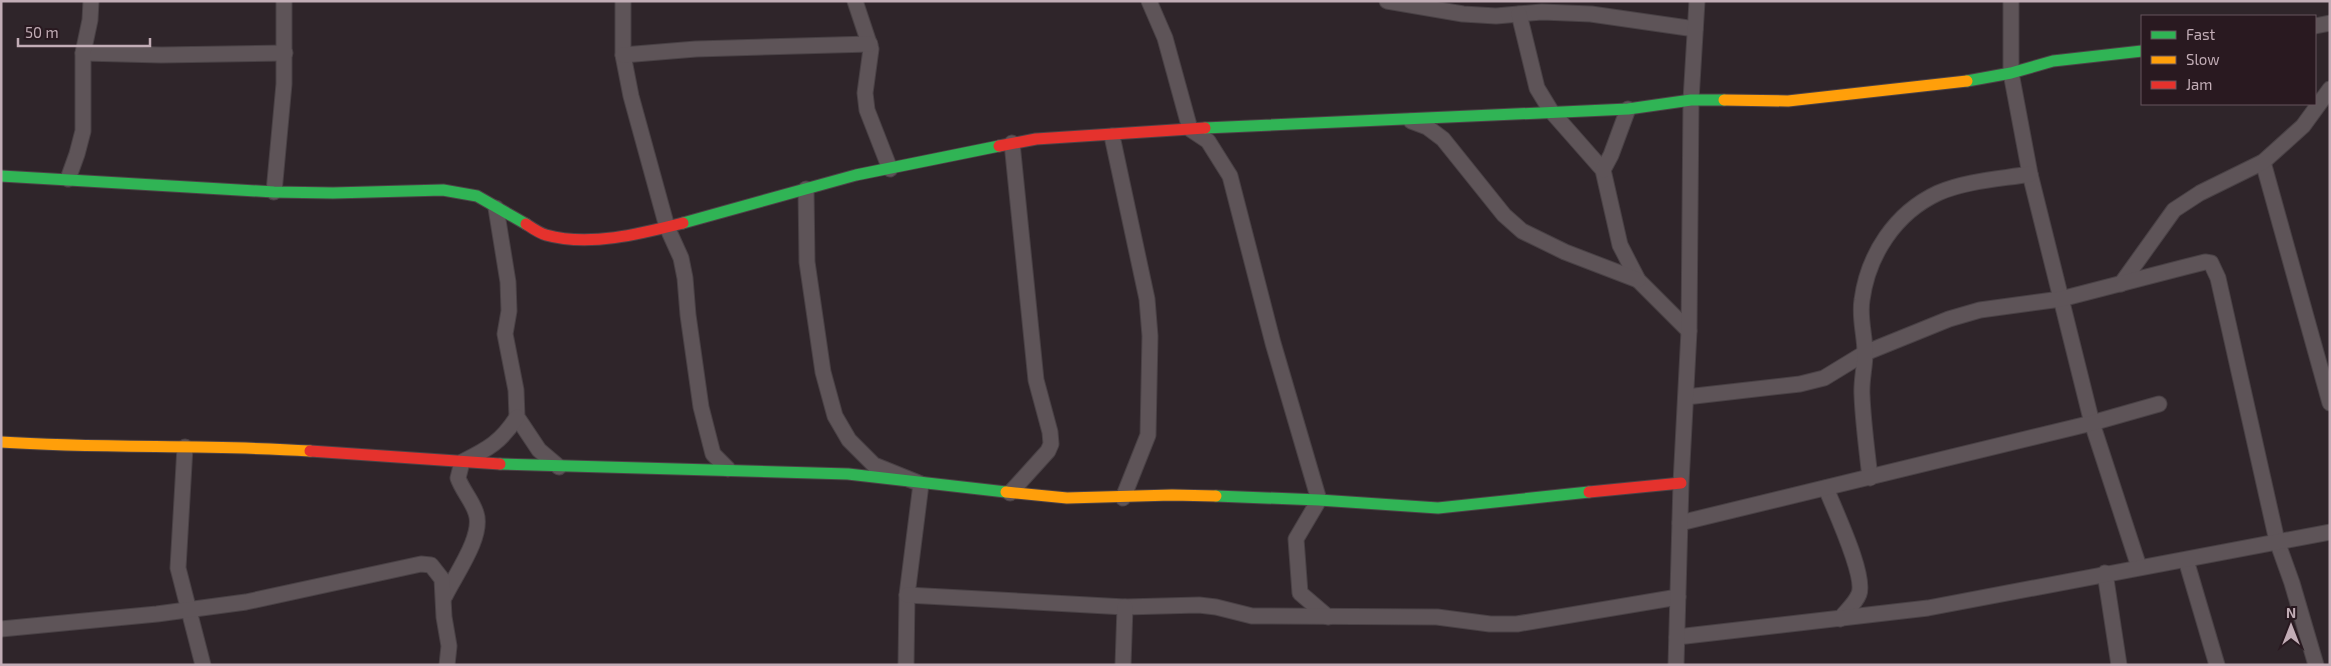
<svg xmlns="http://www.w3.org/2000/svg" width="2331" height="666" font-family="'Exo 2',sans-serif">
<rect width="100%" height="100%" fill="#2f252a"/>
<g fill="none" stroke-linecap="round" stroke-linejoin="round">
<g stroke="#494145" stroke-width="17">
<g id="street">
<path d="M623 1V55L631 96 667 227 681 258 685 278 688 315 701 407 713 454 728 469"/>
<path d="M855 1 871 49 865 93 867 110 890 169"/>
<path d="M1149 1 1165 38 1190 129 1208 141 1230 176 1273 343 1319 500 1296 539 1300 593 1328 617"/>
<path d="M1387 1 1463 14 1496 16 1542 12 1591 14 1695 29"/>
<path d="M2011 1V73L2030 174 2092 423 2139 567"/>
<path d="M1519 14 1537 88 1551 111 1603 170 1620 245 1638 280 1689 331"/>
<path d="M2315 26 2330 23"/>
<path d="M83 53 161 55 285 53"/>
<path d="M623 55 696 49 870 44"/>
<path d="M1411 121 1427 127 1443 139 1504 215 1522 231 1565 252 1638 280"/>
<path d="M1112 136 1147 299 1150 336 1148 435 1123 498"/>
<path d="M2263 162 2330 403"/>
<path d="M1603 170 1611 155 1628 109"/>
<path d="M68 179 77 154 83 131V53L90 20 91 1"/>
<path d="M806 189 807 262 823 372 835 416 849 440 874 465 921 484 907 595 906 665"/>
<path d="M274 192 284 84V1"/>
<path d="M496 208 508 282 509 311 505 334 516 390 517 417 539 450 559 467"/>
<path d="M2121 284 2174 210 2200 193 2263 162 2303 126 2330 89"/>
<path d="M1686 397 1800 384 1824 378 1865 353 1949 319 1980 310 2061 299 2185 267 2205 262 2211 263 2218 278 2277 541 2292 583 2316 665"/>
<path d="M185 447 178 568 203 665"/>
<path d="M1870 478C1867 450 1863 422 1862 395 1861 381 1865 367 1865 353 1865 335 1859 318 1862 300 1868 255 1895 213 1938 193 1965 181 2000 179 2030 174"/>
<path d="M1826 488C1834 509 1866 575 1859 594 1855 604 1846 611 1840 619"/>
<path d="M1010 493 1048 451 1051 444 1050 432 1036 380 1012 143"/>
<path d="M1680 523 2092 423 2159 404"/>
<path d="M2186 560 2217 665"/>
<path d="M2105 573 2119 665"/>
<path d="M907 595 1125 607 1199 605 1216 607 1252 616 1437 617 1490 624H1517L1678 597"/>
<path d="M445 596C455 575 484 536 476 513 472 500 462 490 458 478L462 462C488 449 501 442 517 417"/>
<path d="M1 629 157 614 246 602 421 564 431 565 442 579 444 617 449 646 447 665"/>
<path d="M1677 637 1928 608 2330 532"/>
<path d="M1123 665 1125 607"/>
<path d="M1676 665 1681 483 1689 331 1691 100 1697 1"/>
</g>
</g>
<g stroke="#4c4246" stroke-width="13">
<g id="fast">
<path d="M1967 81 2011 73 2053 61 2142 51"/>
<path d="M1205 128 1628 109 1691 100H1724"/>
<path d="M1 176 274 192 333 193 443 190 477 196 526 224"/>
<path d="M683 223 856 175 999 146"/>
<path d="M500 464 848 474 1006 492"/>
<path d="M1216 496 1319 500 1438 508 1589 492"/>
</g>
</g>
<g stroke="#4c4246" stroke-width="13">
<g id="slow">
<path d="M1724 100 1788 101 1967 81"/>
<path d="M1 442C104 449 207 444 310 451"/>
<path d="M1006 492 1067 498 1172 495 1216 496"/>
</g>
</g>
<g stroke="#4c4246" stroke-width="13">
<g id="jam">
<path d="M999 146 1036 139 1205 128"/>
<path d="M526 224C532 228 539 233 546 235 589 247 640 234 683 223"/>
<path d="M310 451 500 464"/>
<path d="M1589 492 1681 483"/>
</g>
</g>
<use href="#street" stroke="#5e5458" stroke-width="15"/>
<use href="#fast" stroke="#30b455" stroke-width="11"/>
<use href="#slow" stroke="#ff9f0a" stroke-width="11"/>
<use href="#jam" stroke="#e5322d" stroke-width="11"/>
</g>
<rect width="2331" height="666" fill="none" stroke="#c2adb6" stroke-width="5"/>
<rect x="2141" y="15" width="175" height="90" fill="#291920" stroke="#66545c"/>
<rect x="2151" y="31" width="25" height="8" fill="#30b455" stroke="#66545c"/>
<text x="2186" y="40" font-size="15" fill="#c2adb6">Fast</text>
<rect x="2151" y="56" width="25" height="8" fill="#ff9f0a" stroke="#66545c"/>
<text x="2186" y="65" font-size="15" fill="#c2adb6">Slow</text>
<rect x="2151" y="81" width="25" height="8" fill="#e5322d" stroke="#66545c"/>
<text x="2186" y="90" font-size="15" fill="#c2adb6">Jam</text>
<g transform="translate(2291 626)" stroke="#291920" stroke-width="4" paint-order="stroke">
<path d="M0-4L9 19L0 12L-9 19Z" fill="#c2adb6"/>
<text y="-8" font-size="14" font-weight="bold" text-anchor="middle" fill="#c2adb6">N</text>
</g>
<path d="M18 38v8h132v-8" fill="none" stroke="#c2adb6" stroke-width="2.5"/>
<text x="25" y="38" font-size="15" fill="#c2adb6" stroke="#291920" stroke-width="4" paint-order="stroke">50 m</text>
</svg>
